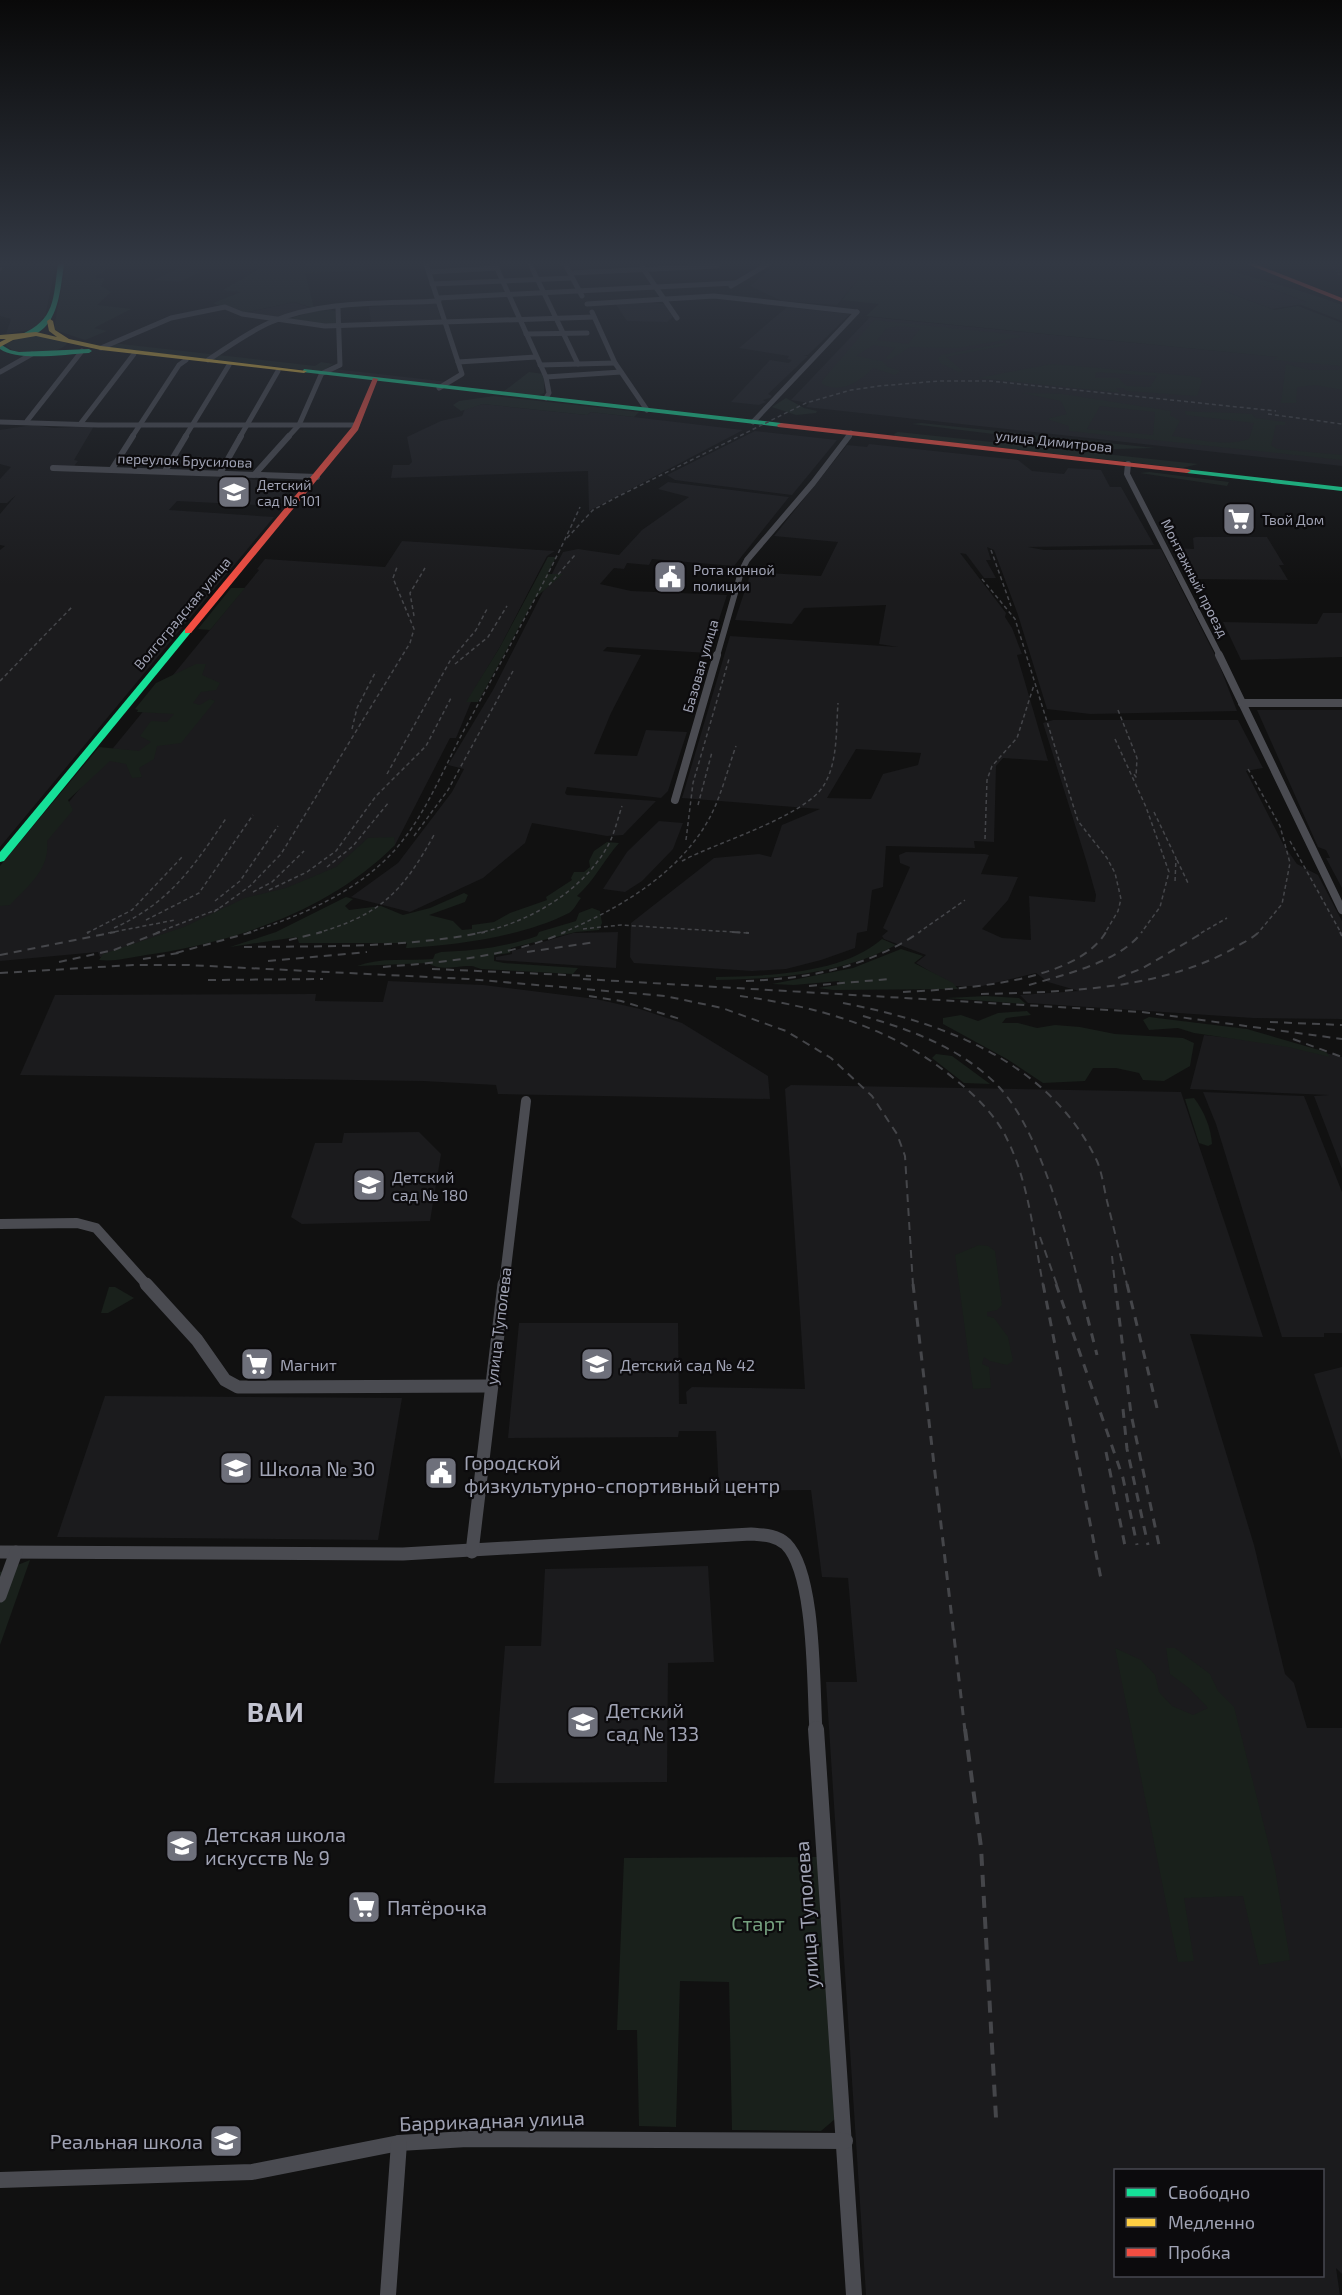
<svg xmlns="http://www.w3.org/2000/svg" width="1342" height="2295" font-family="'Exo 2',sans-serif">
<rect width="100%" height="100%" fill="#111"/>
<g fill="#1b1b1d" fill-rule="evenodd">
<path d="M0 264H56L45 317 42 318 39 328 6 334 11 319 0 316Z"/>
<path d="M776 264H852L860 277 837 305 782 301 750 286Z"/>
<path d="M1153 264H1205L1309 303 1272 309Z"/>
<path d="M179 268 203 271 179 282 154 280Z"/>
<path d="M651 300 654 303 665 304 673 317 667 322 627 321 615 303Z"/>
<path d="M294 302 313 309 277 318 245 313Z"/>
<path d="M436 302 441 320 371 322 369 307Z"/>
<path d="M787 307 850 314 808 355H803L808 356 768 394 772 396 770 398 763 400 766 402 759 405 731 402 770 360 789 363 792 360 787 359 789 356 739 348Z"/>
<path d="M870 317 1342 363V466L806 407 809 403 791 400Z"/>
<path d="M334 369 361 372 449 382 437 385 329 372Z"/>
<path d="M483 404 587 415 591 412 743 430 589 511 588 471 391 478 393 465H409L412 462 407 437 441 421 462 416 465 409Z"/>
<path d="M33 425 54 428 94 426 74 460 78 461 74 466 65 465 295 483 274 506 177 501 169 510 274 517 0 847V550L5 546 0 545V514L16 495 7 503H0V479L11 467 0 464V430Z"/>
<path d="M755 431 837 440 792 495 675 480 667 475Z"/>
<path d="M869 444 1018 460 1032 471 1064 474 1068 468 1101 470 1110 487H1121L1154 545 1028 547 1044 550 1161 549 1217 659 1237 711 1090 714 1047 709 1018 615 994 550 987 547 991 560H986L996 578H984L966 554 960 553 1006 613 1005 617 1012 628 1022 654 1017 655 1048 761 1003 758 996 766 994 842 974 841 975 848 886 846 883 887 872 890 867 931 857 933 855 948 821 960 786 969 752 971 634 963 630 957 631 923 714 858 759 854 771 857 782 825 820 809 682 798 730 636 898 647 879 644 886 605 804 608 792 624 735 620 751 572 821 576 838 542 774 536 847 445 867 447ZM856 749 921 753 918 765 883 774 871 799 827 798Z"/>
<path d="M668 482 789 497 734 566 652 559 649 565 627 563 624 569 614 568 600 584 631 591 727 595 708 653 607 647 603 651 641 655 611 713 594 754 637 756 646 730 687 732 668 791 661 798 567 787 565 793 567 795 656 801 623 835 607 836 532 823 525 843 483 878 410 912 351 897 398 863 452 792 464 769 448 765 493 690 563 552 578 549 619 555 642 530 689 497 658 489Z"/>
<path d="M1196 537H1267L1284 565H1279L1288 580 1189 579 1174 548 1194 549 1193 538Z"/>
<path d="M402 541 555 551 547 556 500 647 467 702H471L456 738H450L395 845 358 874 181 947 100 957 98 952 0 961V886L259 570 257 569 265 559 385 567Z"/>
<path d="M1323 613H1342V657L1241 660 1223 622 1317 624Z"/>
<path d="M1257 710H1342V888L1326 858H1330L1326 850 1318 847Z"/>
<path d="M1053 720H1238L1263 768 1246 771 1283 844 1297 864 1318 875 1342 921V1019L1253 1018 1028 1003 1020 995 1079 991 1048 982 1036 973 982 986H938L936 975 916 963 926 955 884 939 882 936 888 931 883 928 910 867 900 863 899 855 906 852 985 854 989 855 981 874 1018 877 1008 900 982 929 1002 938 1031 940 1029 896 1095 902 1096 895 1087 863 1043 723Z"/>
<path d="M659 821 683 823 673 849 642 881 625 892 603 889 627 852Z"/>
<path d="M618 932 616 968 496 960V957L512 954V951L573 933Z"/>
<path d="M388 981 483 985 596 999 640 1009 682 1023 768 1076 770 1099 498 1094 496 1085 423 1081 20 1075 55 995 316 994 315 1001 383 1002Z"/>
<path d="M1204 1035 1288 1044 1342 1057V1169L1314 1096 1329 1095 1190 1089Z"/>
<path d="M791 1085 1181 1092 1263 1337 1190 1334 1254 1545 1285 1674 1294 1683 1307 1728H1342V2274L1336 2268 1340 2295H866L826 1682H857L848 1578 822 1577 811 1490 719 1491 716 1431H679L678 1437 508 1438 519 1323H678L679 1404H687L686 1392 692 1387 805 1389 785 1089ZM1116 2170H1322V2276H1116Z"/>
<path d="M1203 1092 1304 1096 1342 1192V1333H1324V1337H1282L1216 1124Z"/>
<path d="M419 1132 441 1154 430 1221 302 1224 291 1217 315 1143H342L344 1133Z"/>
<path d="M1342 1367V1460L1314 1374Z"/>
<path d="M105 1396 402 1398 378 1540 57 1537Z"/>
<path d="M708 1566 714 1662 668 1663 667 1782 494 1783 505 1646H541L545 1569Z"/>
</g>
<g fill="#19201b" fill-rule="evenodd">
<path d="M66 264H110L102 274 96 275V278H105L101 286 111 292 97 305 131 309 94 328 107 331 85 340 55 330C53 325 65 275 66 264Z"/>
<path d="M305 264H364L365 271 305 273 314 308 294 302 238 314 213 303 241 292 223 290 259 269 304 267Z"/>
<path d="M852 264H1153L1274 310 1298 306 1342 323V390L1316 385 1297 387 1296 403H1281L1286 364 1309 370H1339L1342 366 1273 360 1278 357 866 316 879 304 842 300 860 277Z"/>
<path d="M1205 264C1220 264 1233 272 1248 276 1280 285 1311 293 1342 305V321L1299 304 1307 302Z"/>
<path d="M331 310 339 312V325L285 320 315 311Z"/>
<path d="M874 320 1018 335 1021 337 958 348 910 347 891 359H885L895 348 873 345 856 356 882 361 888 367 900 371 895 375 873 368C859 382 842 394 822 384V381ZM900 326 921 328 908 344 877 340 887 328Z"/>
<path d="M36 336 59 338 67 344C55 356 16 359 5 344L22 337Z"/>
<path d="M112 343 315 366 321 362 333 364 322 372 104 347Z"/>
<path d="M1004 343 1007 345 946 357 963 371 959 372 940 363 938 359 941 355Z"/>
<path d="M1052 364 1191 376 1201 378 1202 381 1197 396 1127 391 1123 388H1116L1120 392H1114L978 378ZM1096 372 1157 376 1150 387 1126 386 1118 378H1095Z"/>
<path d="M529 372 544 374V393L535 397 503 392Z"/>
<path d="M1022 393 1063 394 1171 411 1170 415 1180 421 1172 436C1196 439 1225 447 1249 439L1254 423 1186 415 1185 411C1208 413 1229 412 1252 414L1255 418 1285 422V425H1276L1271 445 1277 449 1342 455V460L1069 431V426L1047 419 1067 414 1061 401ZM1100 406 1155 412 1153 435 1087 429Z"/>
<path d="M494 396 639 412 634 417 591 412 587 415 483 404 461 411 453 405 459 401Z"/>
<path d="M786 398 804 408 817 411 816 413 796 415 772 407Z"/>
<path d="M921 423 1155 448 1115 449 912 424Z"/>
<path d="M898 432 1198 464 1182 468 895 436 894 434Z"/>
<path d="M1149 472 1229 482 1227 486 1140 473Z"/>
<path d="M548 557H556L548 574H563L535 598 478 702H466L500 647Z"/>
<path d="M231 588H245L210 630 198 629Z"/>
<path d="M196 664H206L202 675 220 683 216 690 201 692 193 703 200 705 210 699 215 701 181 743 157 746 154 759 139 768 142 777 132 778 126 764 110 761 68 800 73 810 47 841C50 869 29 885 10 905L0 906V866L99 747 139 751 151 742 140 736 151 721 167 722 174 714 137 712 138 710 135 709 156 683Z"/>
<path d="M394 837 395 845C331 909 241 940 153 954 136 956 117 962 99 960L103 954 184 927 245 898 286 888 336 867 368 838Z"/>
<path d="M607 842 619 843C603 861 595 880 577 896L581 898C577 903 574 910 569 913 524 936 459 945 409 948H406L407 943H299L297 937 230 947 276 932 346 897 353 899 345 906 349 910 381 906 403 915 430 908 464 893 468 895 465 902 429 915 453 921 462 930 472 929V925L494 922 510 913 547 900 546 897 572 880 571 878 574 872H584L590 867 589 861 594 851Z"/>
<path d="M592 908 600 911 602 923 599 930 576 932 511 948 510 953 494 955V961L504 963 578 968 573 974 481 969C477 968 474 966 471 966 458 965 441 972 428 963L357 966C381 957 407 961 433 959L435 954 441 952C473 951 506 947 537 936L539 932 576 921 579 913Z"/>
<path d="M882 939 896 945C841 974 778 979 716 980V977C768 976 842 974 882 939Z"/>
<path d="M901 949 923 956 914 963 953 983 958 989 833 990 818 988 838 985 839 981 794 985 772 984 853 968Z"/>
<path d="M986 996 1019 998 1026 1004 946 998Z"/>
<path d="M1027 1011 1031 1015 1006 1018 1002 1023H1018L1037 1028 1055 1025 1080 1027 1115 1034 1183 1038 1194 1043 1190 1066 1164 1081 1143 1080 1139 1073 1116 1068H1093L1085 1081 1043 1083 1007 1059 943 1024V1018L961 1015 978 1021 998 1013Z"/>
<path d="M1149 1017 1247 1029 1326 1052 1330 1057 1288 1047 1194 1033 1178 1028 1149 1030 1143 1020Z"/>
<path d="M936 1054 952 1056 990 1084 964 1083 932 1058Z"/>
<path d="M1194 1098C1204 1111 1211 1128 1212 1144L1208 1146 1199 1143 1185 1099Z"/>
<path d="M979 1245 988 1246 995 1251 1002 1305 997 1310 987 1312V1316L994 1318 1008 1337 1013 1361 1007 1365 990 1361 984 1357 982 1364 989 1367 991 1388 973 1389 955 1255Z"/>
<path d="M109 1287H115L134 1298 108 1313H101Z"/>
<path d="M30 1560 0 1645V1572Z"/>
<path d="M1115 1648 1141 1660 1155 1675 1159 1692 1172 1706 1193 1715 1208 1708 1190 1689 1170 1674 1166 1648H1175L1210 1674 1218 1691 1234 1707 1275 1869 1290 1960 1259 1965 1243 1896 1184 1898 1194 1961 1178 1962Z"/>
<path d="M820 1857 835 2119 821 2131 732 2130 729 1982 680 1981 676 2127 639 2126 637 2030H617L624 1858Z"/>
</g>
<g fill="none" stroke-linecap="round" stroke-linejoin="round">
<g stroke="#242a33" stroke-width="1.5">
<path d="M1332 267H1335"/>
<path d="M1336 271H1339"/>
<path d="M1338 274H1341"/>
</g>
<g stroke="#4a4b51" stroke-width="5">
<path d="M426 264 462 374 439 388"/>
<path d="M495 264 546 377 549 393 546 398"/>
<path d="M530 264 578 364"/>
<path d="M565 264 582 296"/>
<path d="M642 267 677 318"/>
<path d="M429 272 497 268"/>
<path d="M570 273 717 266"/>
<path d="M432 284 572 278"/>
<path d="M731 286 768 264"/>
<path d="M438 298 735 283"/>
<path d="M587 304 714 296 857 312"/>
<path d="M592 312 615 363 647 410"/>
<path d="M526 334 587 333"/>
<path d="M101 348 171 318 225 307 242 314 325 326 594 317"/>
<path d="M208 360C228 347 248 332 271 322 323 300 383 304 439 301"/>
<path d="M458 362 536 357"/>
<path d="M540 365 615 363"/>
<path d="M0 372 32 354"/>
<path d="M323 373 340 365 338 308"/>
<path d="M546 377 621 372"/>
<path d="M27 421 82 351"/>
<path d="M0 422 98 425H357"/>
<path d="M753 422 857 312"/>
<path d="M81 423 134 354"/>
<path d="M132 437 179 365 186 360"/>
<path d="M185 437 229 365"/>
<path d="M240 437 278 371"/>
<path d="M288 437 299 425 321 375"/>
<path d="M848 437 851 433"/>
</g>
<g stroke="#4a4b51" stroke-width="6">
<path d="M1128 464 1127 474 1220 656"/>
<path d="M53 468 317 477"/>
<path d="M112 469 133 436"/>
<path d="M165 471 186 436"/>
<path d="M220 473 241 436"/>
<path d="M255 474 289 436"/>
<path d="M717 656 741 572 747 560 813 483 849 436"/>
</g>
<g stroke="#4a4b51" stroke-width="8">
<path d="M1219 655 1342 910"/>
<path d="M1242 703H1342"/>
<path d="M675 800 717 655"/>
</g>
<g stroke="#4a4b51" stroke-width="10">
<path d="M0 1224 77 1223 96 1228 147 1285"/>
<path d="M504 1285 526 1101"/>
</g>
<g stroke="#4a4b51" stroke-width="13">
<path d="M146 1284 197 1340 225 1380 238 1387 491 1386"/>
<path d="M0 1552 403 1554 751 1534C764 1535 776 1535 786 1544 816 1574 813 1688 816 1731"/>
<path d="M472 1552 504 1284"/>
<path d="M0 1596 16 1552"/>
</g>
<g stroke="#4a4b51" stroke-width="16">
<path d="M816 1729 854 2295"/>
<path d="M0 2180 252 2172 399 2143 467 2139 845 2141"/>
<path d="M388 2295 399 2143"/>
</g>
<g fill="#16e098" fill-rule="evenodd">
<path d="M58 264H64C60 292 58 337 20 337V335C56 320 53 298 58 264Z"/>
<path d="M0 344 10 350 19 352 89 349 92 351 89 353C67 354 18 362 0 349Z"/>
<path d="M304 369 781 423 785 425 781 427 302 372Z"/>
<path d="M1184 469 1342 487V491L1187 473 1183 471Z"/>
<path d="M185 629 192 631 4 861 0 862V852Z"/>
</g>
<path fill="#ffcf43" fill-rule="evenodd" d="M50 319 53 321 55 330 69 339 101 346 307 371 304 373 101 350 36 336 13 340 0 347V342L6 339H0V335L36 332 57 337 49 331 47 321Z"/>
<g fill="#f24e42" fill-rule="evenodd">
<path d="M1247 264H1255L1342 298V302Z"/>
<path d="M373 378 378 379 358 430 191 633H185V629L352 427Z"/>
<path d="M781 423 1187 469 1191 471 1187 473 778 427 777 425Z"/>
</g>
<g stroke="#45464a" stroke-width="1.5" stroke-dasharray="4 3" stroke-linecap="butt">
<path d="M0 271 3 264"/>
<path d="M1268 414 1342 424"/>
<path d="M567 538 593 510 617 497 806 403 851 390 879 386 939 381H990L1276 411"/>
<path d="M991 550 1011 606"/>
<path d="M982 579 1015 619 1078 821 1107 858 1115 873 1121 899 1118 911 1105 933"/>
<path d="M549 585 575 555"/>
<path d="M414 616 410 593 425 568"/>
<path d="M455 664 488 637 507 606"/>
<path d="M0 681 72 607"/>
<path d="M1118 710 1137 758 1136 777 1133 773"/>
<path d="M352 729 357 708 376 671"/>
<path d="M1115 739 1146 807 1169 872 1160 907 1141 933"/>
<path d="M1248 769 1280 826 1290 863 1282 904 1258 933"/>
<path d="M387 774 450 661 476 630 487 609"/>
<path d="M698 805 712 752"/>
<path d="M1154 812 1176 858 1175 882"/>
<path d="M414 836 448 790 513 671"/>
<path d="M985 839 987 780 992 766 1017 738 1034 685"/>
<path d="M686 840 693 783 729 659"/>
<path d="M1290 841 1341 933"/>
<path d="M1177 860 1188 883"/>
<path d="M682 861C717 842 805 817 824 785 838 762 836 729 838 703"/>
<path d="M327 867 353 846 389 802"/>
<path d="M269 890 307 872 336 851 376 796 426 746 451 698"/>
<path d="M253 892 272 882 304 851"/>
<path d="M215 901 240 881 278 826"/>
<path d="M214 912 250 886 281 854 410 643 414 629 393 578 397 567"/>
<path d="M146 920 199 893 253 815"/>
<path d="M114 928C170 903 194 866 227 817"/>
<path d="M583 929 621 925 749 933"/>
<path d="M87 933 132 910 183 856"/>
<path d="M108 933 175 920"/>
<path d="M156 933 221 908"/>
<path d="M247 933C299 917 355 893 393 852 424 818 441 774 462 734 502 659 545 585 580 507"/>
<path d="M317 933C381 915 403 891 434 835"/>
<path d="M477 933C526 924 580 893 606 849 614 836 617 821 622 806"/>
<path d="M562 933C618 909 678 875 709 819 721 797 727 771 736 746"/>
<path d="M918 933 965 900"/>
<path d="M1201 933 1227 918"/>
</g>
<g stroke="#45464a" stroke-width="2" stroke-dasharray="8 6" stroke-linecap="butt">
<path d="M732 932 749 933"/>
<path d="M1340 932 1342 936"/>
<path d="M87 933 89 932"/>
<path d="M289 940 322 932"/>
<path d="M244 947C325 946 405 948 485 932"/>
<path d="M527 952 596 942"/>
<path d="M176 953 252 932"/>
<path d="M0 955 115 932"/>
<path d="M143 959 184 952"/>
<path d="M268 961 367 952"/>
<path d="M59 962 114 950 160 932"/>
<path d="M383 967C444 962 509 957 565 932"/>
<path d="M432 969 591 976"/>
<path d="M0 973 133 965H188L468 979 665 996 722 1008 786 1031 831 1058 872 1096 897 1134 905 1156 913 1285"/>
<path d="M1118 978 1143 968 1204 932"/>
<path d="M583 979 1142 1012 1342 1039"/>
<path d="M208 980 323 979"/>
<path d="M746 981C808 979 868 967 920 932"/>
<path d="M1029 985C1063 975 1120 962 1142 932"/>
<path d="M809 986 889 979"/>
<path d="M903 992C957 989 1075 984 1106 932"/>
<path d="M981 994C1065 992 1162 990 1236 947 1244 942 1253 938 1259 932"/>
<path d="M589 996 621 1001 680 1019"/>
<path d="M740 996C820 1007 895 1028 957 1081 977 1097 996 1116 1007 1139 1029 1183 1034 1237 1043 1285"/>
<path d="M843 1003C943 1022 1050 1062 1097 1161 1102 1173 1104 1188 1107 1201 1114 1229 1121 1257 1127 1285"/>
<path d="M863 1016C912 1030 963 1049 999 1087 1039 1130 1065 1228 1079 1285"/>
<path d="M1270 1022 1342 1025"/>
<path d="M1293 1039 1342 1057"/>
<path d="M1040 1237 1057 1285"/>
<path d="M1112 1256 1115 1285"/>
</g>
<g stroke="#45464a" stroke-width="3" stroke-dasharray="9 8" stroke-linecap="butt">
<path d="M913 1284 965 1731"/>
<path d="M1043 1284 1102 1584"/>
<path d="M1056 1284 1123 1478 1137 1545"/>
<path d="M1079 1284 1097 1355"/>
<path d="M1115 1284 1131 1414 1159 1545"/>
<path d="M1127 1284 1157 1408"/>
<path d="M1123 1409 1127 1449 1148 1545"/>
<path d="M1106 1452 1125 1546"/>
</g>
<path stroke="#45464a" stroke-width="4" stroke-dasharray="12 9" stroke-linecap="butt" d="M965 1729 981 1847 996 2118"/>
</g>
<linearGradient id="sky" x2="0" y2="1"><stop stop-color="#090909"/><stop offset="0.45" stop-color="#323843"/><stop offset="1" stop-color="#323843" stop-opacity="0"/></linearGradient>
<rect width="1342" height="585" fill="url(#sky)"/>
<defs>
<g id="school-square" transform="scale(1.725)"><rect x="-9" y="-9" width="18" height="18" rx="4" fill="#6e707b" stroke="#0c0b0d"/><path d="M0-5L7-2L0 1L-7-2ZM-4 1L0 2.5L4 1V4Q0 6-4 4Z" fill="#fff"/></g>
<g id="supermarket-square" transform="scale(1.725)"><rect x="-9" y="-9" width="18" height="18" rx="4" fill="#6e707b" stroke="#0c0b0d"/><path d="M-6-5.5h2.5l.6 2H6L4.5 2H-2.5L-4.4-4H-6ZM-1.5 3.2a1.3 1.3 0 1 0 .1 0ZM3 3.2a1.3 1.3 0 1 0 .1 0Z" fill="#fff"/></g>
<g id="civic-square" transform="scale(1.725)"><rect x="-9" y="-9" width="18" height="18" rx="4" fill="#6e707b" stroke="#0c0b0d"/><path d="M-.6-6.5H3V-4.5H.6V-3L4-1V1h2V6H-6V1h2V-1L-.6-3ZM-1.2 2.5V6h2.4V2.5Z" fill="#fff"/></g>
</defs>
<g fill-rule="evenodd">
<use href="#school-square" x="234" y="492"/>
<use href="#supermarket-square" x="1239" y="519"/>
<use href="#civic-square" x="670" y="577"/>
<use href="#school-square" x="369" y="1185"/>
<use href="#supermarket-square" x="257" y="1364"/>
<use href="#school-square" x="597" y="1364"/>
<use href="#school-square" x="236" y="1468"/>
<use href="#civic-square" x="441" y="1473"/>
<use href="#school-square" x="583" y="1722"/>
<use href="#school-square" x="182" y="1846"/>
<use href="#supermarket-square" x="364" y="1907"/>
<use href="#school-square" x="226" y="2141"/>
</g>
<g text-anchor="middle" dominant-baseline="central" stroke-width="4.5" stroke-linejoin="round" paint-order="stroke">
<g font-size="14" fill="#a0a3b4" stroke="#0c0b0d">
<text transform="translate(1054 441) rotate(6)">улица Димитрова</text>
<text transform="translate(185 460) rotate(2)">переулок Брусилова</text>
<text transform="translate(1195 578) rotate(63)">Монтажный проезд</text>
<text transform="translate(182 613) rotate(-50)">Волгоградская улица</text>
<text transform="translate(700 666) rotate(-74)">Базовая улица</text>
</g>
<g font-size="14" fill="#a0a3b4" stroke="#0c0b0d" text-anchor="start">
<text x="257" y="484">Детский<tspan x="257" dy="16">сад № 101</tspan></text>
<text x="1262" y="519">Твой Дом</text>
<text x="693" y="569">Рота конной<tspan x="693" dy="16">полиции</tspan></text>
</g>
<g font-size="16" fill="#a0a3b4" stroke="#0c0b0d" text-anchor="start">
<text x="392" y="1176">Детский<tspan x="392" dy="18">сад № 180</tspan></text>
<text x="280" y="1364">Магнит</text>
<text x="620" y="1364">Детский сад № 42</text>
</g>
<g font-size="16" fill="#a0a3b4" stroke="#0c0b0d">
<text transform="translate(498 1326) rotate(-83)">улица Туполева</text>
</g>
<g font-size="20" fill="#a0a3b4" stroke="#0c0b0d" text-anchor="start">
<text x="464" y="1462">Городской<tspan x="464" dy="23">физкультурно-спортивный центр</tspan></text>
<text x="259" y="1468">Школа № 30</text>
<text x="606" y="1710">Детский<tspan x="606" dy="23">сад № 133</tspan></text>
<text x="205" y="1834">Детская школа<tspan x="205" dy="23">искусств № 9</tspan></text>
<text x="387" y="1907">Пятёрочка</text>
<text x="203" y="2141" text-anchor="end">Реальная школа</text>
</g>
<g font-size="20" fill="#a0a3b4" stroke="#0c0b0d">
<text transform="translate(806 1915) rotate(-94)">улица Туполева</text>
<text transform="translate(492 2120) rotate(-2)">Баррикадная улица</text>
</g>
<g font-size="20" fill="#75a17f" stroke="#0c0b0d">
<text x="758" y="1923">Старт</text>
</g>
<g font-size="27" font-weight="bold" letter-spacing="1.5" fill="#c2c3d0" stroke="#0c0b0d">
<text x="276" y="1711">ВАИ</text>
</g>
</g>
<rect x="1114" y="2169" width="210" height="108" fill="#0c0b0d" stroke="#474850" stroke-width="1.5"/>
<rect x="1126" y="2188" width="30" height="9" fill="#16e098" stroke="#474850" stroke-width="1.5"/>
<text x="1168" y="2199" font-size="18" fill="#a0a3b4">Свободно</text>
<rect x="1126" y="2218" width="30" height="9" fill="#ffcf43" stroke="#474850" stroke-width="1.5"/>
<text x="1168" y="2229" font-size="18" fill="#a0a3b4">Медленно</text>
<rect x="1126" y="2248" width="30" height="9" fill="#f24e42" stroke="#474850" stroke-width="1.5"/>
<text x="1168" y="2259" font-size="18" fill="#a0a3b4">Пробка</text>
</svg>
